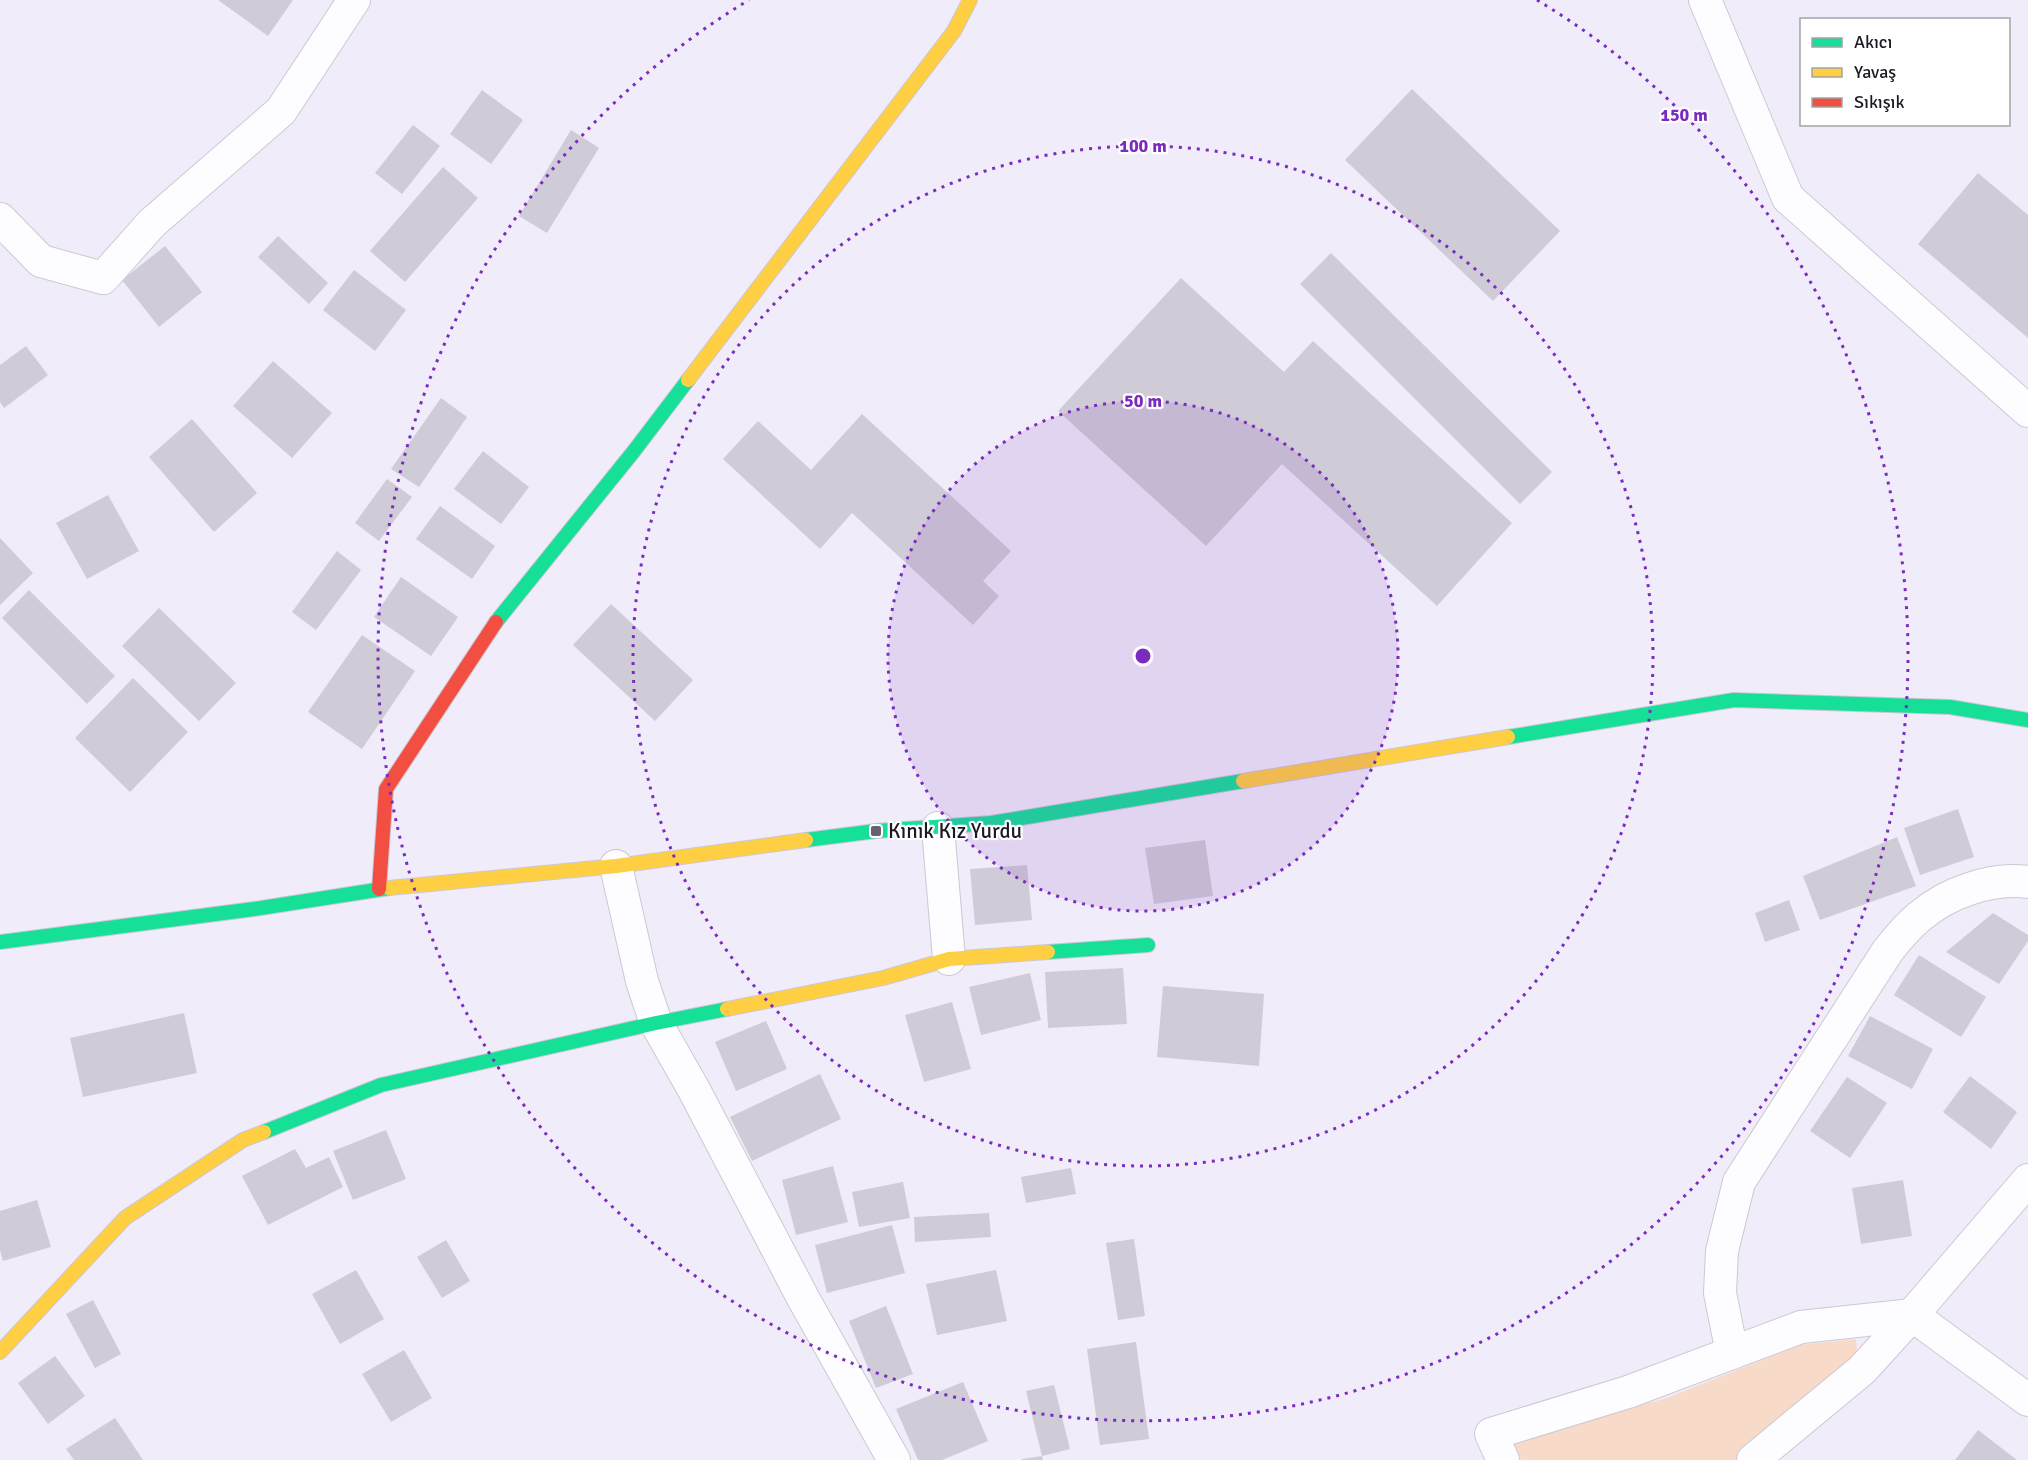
<svg xmlns="http://www.w3.org/2000/svg" width="2028" height="1460" font-family="Signika,sans-serif">
<rect width="100%" height="100%" fill="#f0ecf9"/>
<path fill="#f8dac8" d="M1856 1339 1858 1360 1737 1460H1521L1513 1440 1667 1398 1800 1345Z"/>
<g fill="#cfccd7">
<path d="M218 0H293L268 36Z"/>
<path d="M1412 89 1560 231 1493 301 1345 160Z"/>
<path d="M482 90 523 120 491 164 450 134Z"/>
<path d="M413 125 440 146 402 194 375 173Z"/>
<path d="M571 130 599 148 547 233 519 216Z"/>
<path d="M443 167 478 198 405 282 370 251Z"/>
<path d="M1978 173 2028 215V338L1918 244Z"/>
<path d="M278 236 328 283 309 304 258 257Z"/>
<path d="M165 246 202 292 159 327 122 280Z"/>
<path d="M1331 253 1552 472 1520 504 1300 284Z"/>
<path d="M354 270 406 310 375 351 323 310Z"/>
<path d="M1181 278 1284 372 1313 341 1512 523 1437 606 1282 464 1206 546 1058 411Z"/>
<path d="M26 346 48 375 4 408 0 402V365Z"/>
<path d="M273 361 332 413 292 458 233 406Z"/>
<path d="M441 398 467 417 419 487 391 469Z"/>
<path d="M862 414 1011 551 983 581 999 596 973 625 852 513 820 549 723 459 758 421 811 470Z"/>
<path d="M192 419 257 493 214 532 149 457Z"/>
<path d="M483 451 529 487 501 524 454 489Z"/>
<path d="M387 479 412 497 379 541 355 523Z"/>
<path d="M108 495 139 551 87 579 56 523Z"/>
<path d="M440 506 495 546 472 579 416 539Z"/>
<path d="M0 538 33 573 0 605Z"/>
<path d="M337 551 361 570 316 630 292 612Z"/>
<path d="M401 577 458 617 431 656 374 617Z"/>
<path d="M29 590 115 676 87 704 2 618Z"/>
<path d="M611 604 693 680 655 721 573 645Z"/>
<path d="M159 608 236 683 199 721 122 646Z"/>
<path d="M362 635 415 671 362 749 308 712Z"/>
<path d="M133 678 188 732 130 792 75 738Z"/>
<path d="M1958 809 1974 857 1920 875 1904 828Z"/>
<path d="M1897 837 1916 886 1820 920 1803 876Z"/>
<path d="M1205 840 1213 896 1154 904 1145 848Z"/>
<path d="M1027 865 1032 920 975 925 970 869Z"/>
<path d="M1789 900 1800 930 1765 942 1755 913Z"/>
<path d="M1993 913 2028 935V941L1999 984 1946 952Z"/>
<path d="M1919 955 1986 997 1961 1037 1894 995Z"/>
<path d="M1123 968 1127 1024 1048 1028 1045 972Z"/>
<path d="M1030 973 1041 1020 981 1035 969 987Z"/>
<path d="M1163 986 1264 994 1259 1066 1157 1057Z"/>
<path d="M952 1002 971 1069 924 1082 905 1015Z"/>
<path d="M184 1013 197 1073 83 1097 70 1038Z"/>
<path d="M1870 1016 1933 1049 1912 1089 1848 1056Z"/>
<path d="M766 1021 787 1069 736 1091 715 1042Z"/>
<path d="M820 1074 841 1119 752 1161 730 1117Z"/>
<path d="M1970 1076 2017 1112 1991 1149 1943 1112Z"/>
<path d="M1847 1077 1887 1103 1850 1158 1810 1131Z"/>
<path d="M386 1130 406 1179 353 1200 333 1151Z"/>
<path d="M295 1149 306 1168 329 1157 343 1187 268 1225 242 1176Z"/>
<path d="M833 1166 848 1222 796 1235 782 1180Z"/>
<path d="M1071 1168 1076 1194 1026 1203 1021 1177Z"/>
<path d="M1903 1180 1912 1236 1861 1244 1852 1188Z"/>
<path d="M903 1182 910 1218 859 1227 852 1192Z"/>
<path d="M37 1200 51 1247 3 1261 0 1250V1211Z"/>
<path d="M989 1213 991 1237 915 1242 914 1217Z"/>
<path d="M892 1225 905 1273 827 1293 815 1245Z"/>
<path d="M1134 1239 1145 1316 1118 1320 1106 1243Z"/>
<path d="M446 1240 470 1281 442 1298 417 1257Z"/>
<path d="M356 1270 384 1319 340 1344 312 1294Z"/>
<path d="M996 1270 1007 1321 937 1335 926 1284Z"/>
<path d="M93 1300 121 1354 95 1368 66 1314Z"/>
<path d="M886 1306 913 1374 876 1388 849 1321Z"/>
<path d="M1136 1342 1149 1439 1100 1445 1087 1349Z"/>
<path d="M404 1350 432 1398 391 1422 362 1374Z"/>
<path d="M55 1356 85 1396 48 1424 18 1383Z"/>
<path d="M963 1382 988 1441 942 1460H918L896 1409Z"/>
<path d="M1054 1385 1070 1449 1042 1456 1026 1391Z"/>
<path d="M115 1418 143 1460H74L66 1449Z"/>
<path d="M1978 1430 2017 1460H1955Z"/>
<path d="M1042 1456 1043 1460H1022V1459Z"/>
</g>
<g fill="none" stroke-linecap="round" stroke-linejoin="round">
<g stroke="#ccc8d4" stroke-width="34">
<g id="street">
<path d="M1705 0 1788 198 2028 411"/>
<path d="M0 219 41 261 103 278 152 223 281 111 354 0"/>
<path d="M938 828 949 959"/>
<path d="M616 866 642 981 656 1023 693 1088 803 1298 894 1460"/>
<path d="M1732 1353 1720 1293 1722 1251 1739 1182 1887 952C1897 939 1907 927 1919 917 1947 893 1991 877 2028 882"/>
<path d="M1503 1460 1491 1434 1628 1392 1801 1327 1912 1315 2028 1400"/>
<path d="M1753 1460 1862 1370 1912 1315 2028 1180"/>
</g>
</g>
<g stroke="#ccc8d4" stroke-width="16">
<g id="fast">
<path d="M496 622 634 451 688 380"/>
<path d="M1508 737 1734 700 1950 707 2028 720"/>
<path d="M806 840 876 831 991 823 1243 781"/>
<path d="M0 942 254 909 389 888"/>
<path d="M1048 952 1148 945"/>
<path d="M264 1132 381 1085 656 1023 727 1009"/>
</g>
</g>
<g stroke="#ccc8d4" stroke-width="16">
<g id="slow">
<path d="M688 380 954 31 970 0"/>
<path d="M1243 781 1508 737"/>
<path d="M389 888 616 866 806 840"/>
<path d="M727 1009 883 978 949 959 1048 952"/>
<path d="M0 1352 125 1218 243 1140 264 1132"/>
</g>
</g>
<g stroke="#ccc8d4" stroke-width="16">
<path id="jam" d="M379 889 386 789 496 622"/>
</g>
<use href="#street" stroke="#fdfcfe" stroke-width="32"/>
<use href="#fast" stroke="#16e098" stroke-width="14"/>
<use href="#slow" stroke="#ffcf43" stroke-width="14"/>
<use href="#jam" stroke="#f24e42" stroke-width="14"/>
</g>
<circle cx="1143" cy="656" r="255" fill="#7b2cbf" fill-opacity=".12"/>
<g fill="none" stroke="#7b2cbf" stroke-width="3" stroke-dasharray="3 6">
<circle cx="1143" cy="656" r="255"/>
<circle cx="1143" cy="656" r="510"/>
<path d="M1537 0A765 765 0 1 1 749 0"/>
</g>
<rect fill="#66636f" stroke="#fff" stroke-width="2" x="870" y="825" width="12" height="12" rx="3"/>
<g text-anchor="middle" dominant-baseline="central" stroke-width="4.5" stroke-linejoin="round" paint-order="stroke">
<g font-size="21" fill="#1c1924" stroke="#fff" text-anchor="start">
<text x="888" y="831">Kınık Kız Yurdu</text>
</g>
</g>
<circle cx="1143" cy="656" r="9" fill="#7b2cbf" stroke="#fff" stroke-width="3"/>
<g font-size="18" text-anchor="middle" font-weight="bold" fill="#7b2cbf" stroke="#fff" stroke-width="4.5" stroke-linejoin="round" paint-order="stroke">
<text x="1684" y="121">150 m</text>
<text x="1143" y="152">100 m</text>
<text x="1143" y="407">50 m</text>
</g>
<rect x="1800" y="18" width="210" height="108" fill="#ffffff" stroke="#a4a3a7" stroke-width="1.5"/>
<rect x="1812" y="38" width="30" height="9" fill="#16e098" stroke="#a4a3a7" stroke-width="1.5"/>
<text x="1854" y="48" font-size="18" fill="#1c1924">Akıcı</text>
<rect x="1812" y="68" width="30" height="9" fill="#ffcf43" stroke="#a4a3a7" stroke-width="1.5"/>
<text x="1854" y="78" font-size="18" fill="#1c1924">Yavaş</text>
<rect x="1812" y="98" width="30" height="9" fill="#f24e42" stroke="#a4a3a7" stroke-width="1.5"/>
<text x="1854" y="108" font-size="18" fill="#1c1924">Sıkışık</text>
</svg>
